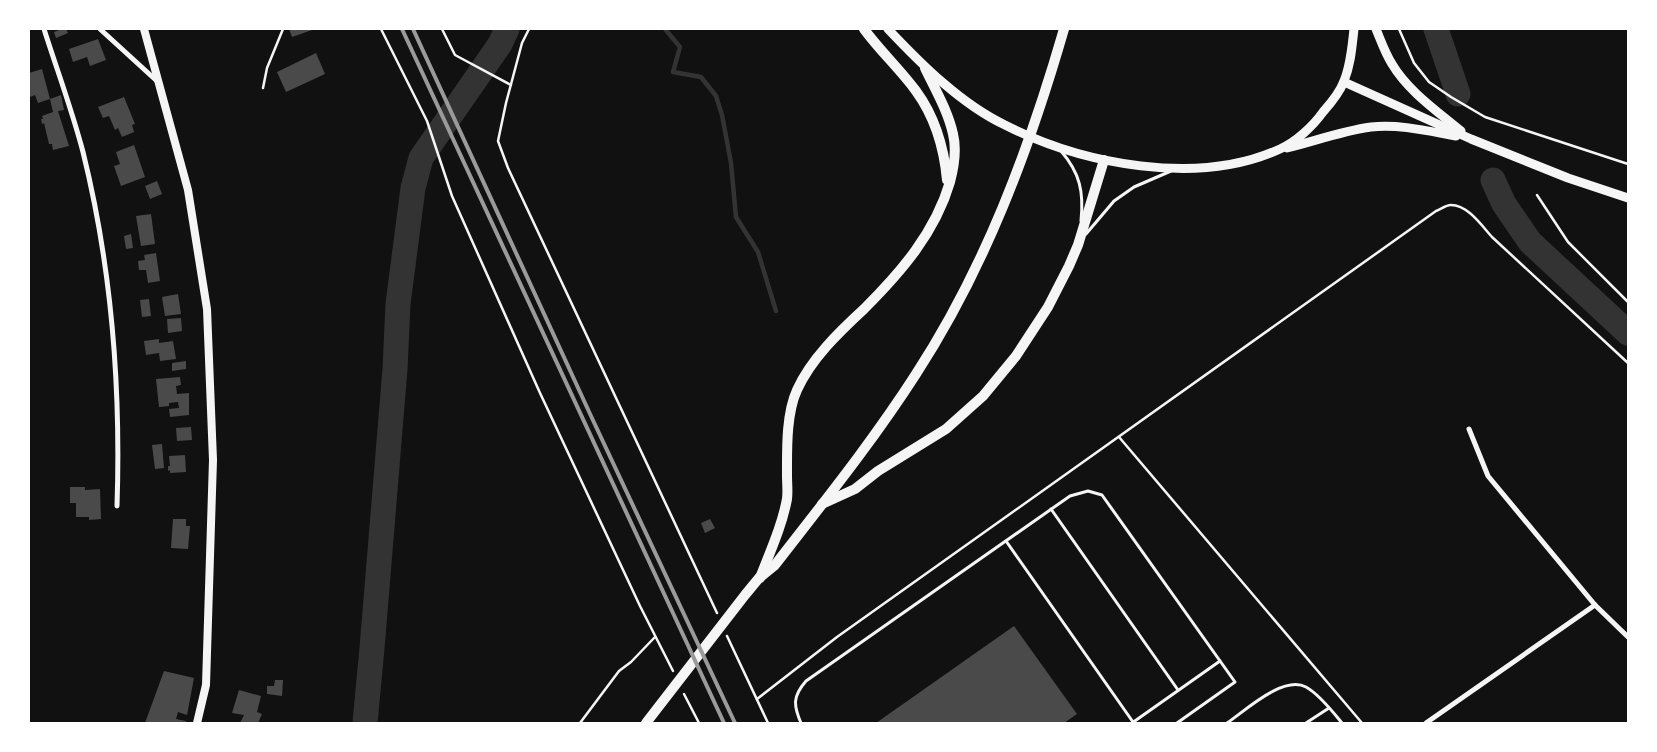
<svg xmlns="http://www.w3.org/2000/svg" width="1657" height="752" font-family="Bitter,serif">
<rect width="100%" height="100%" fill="#111"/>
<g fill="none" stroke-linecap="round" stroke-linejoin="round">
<path stroke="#333" stroke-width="4.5" d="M665 29 680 47 673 72 701 77 716 96 722 115 731 163 736 217 758 252 776 311"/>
<g stroke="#333" stroke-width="25">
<path d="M1436 29 1458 94"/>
<path d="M1493 180 1504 204 1530 242 1628 333"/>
<path d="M365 723 372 648 395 369 398 304 413 188 421 158 500 44 507 29"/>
</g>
</g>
<g fill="#4a4a4a">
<path d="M62 29H66L68 33 56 38 54 32Z"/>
<path d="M289 29H315L292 37Z"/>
<path d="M98 39 106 60 90 66 87 57 73 62 69 49Z"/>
<path d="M316 53 325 74 286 92 277 72Z"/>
<path d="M42 69 50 99 38 103 35 95 30 97 29 92V73Z"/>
<path d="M61 95 64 110 58 111 69 146 53 150 52 144H49L44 123 42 124 41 119H43L42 116 53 112 50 99Z"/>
<path d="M124 97 135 124 132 125 134 132 122 137 118 128 115 130 109 116 103 118 98 107Z"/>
<path d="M134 145 145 177 121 186 114 166 120 164 116 152Z"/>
<path d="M157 181 162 194 150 199 145 186Z"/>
<path d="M151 214 155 244 141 246 136 216Z"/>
<path d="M131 234 133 248 126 249 124 236Z"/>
<path d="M156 253 160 281 148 283 146 270H139L138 261 145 260 144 255Z"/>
<path d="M178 294 181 314 165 316 162 297Z"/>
<path d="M149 299 151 316 142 317 140 300Z"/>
<path d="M181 318 182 331 168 333 167 319Z"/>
<path d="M159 339V343L173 341 176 359 160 361 159 353 146 355 144 341Z"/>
<path d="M186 361V369L172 371V363Z"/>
<path d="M180 377 181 385 176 386 177 394 189 393V415L170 417 169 409 179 408 178 402 169 403V406L159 407 156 379Z"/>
<path d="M191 427 192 440 177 441 176 428Z"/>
<path d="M162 444 164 468 155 469 152 445Z"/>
<path d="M185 455 186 472 170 473V470L168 471V466H170L169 456Z"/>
<path d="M70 487H85V490L100 489 101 519 89 520V517H76V503H70Z"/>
<path d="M173 519H186V526H190L188 549 171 548Z"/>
<path d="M710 519 715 528 705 533 701 523Z"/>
<path d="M1014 626 1077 714 1064 723H876Z"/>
<path d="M164 671 194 678 187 715 178 712 176 719 186 721 185 723H145Z"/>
<path d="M275 680H283L282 696 267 694V686H274Z"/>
<path d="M239 690 261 696 257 712 262 714 258 723H240L244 715 232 713Z"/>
</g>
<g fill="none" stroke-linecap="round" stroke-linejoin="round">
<g stroke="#f5f5f5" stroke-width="2.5">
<path d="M381 29 427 121 452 196 540 393 640 606 673 671"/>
<path d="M442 29 455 55 511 85"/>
<path d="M529 29 522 43 506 103 498 141 508 168 717 613"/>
<path d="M1399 29 1414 63 1429 82 1451 97 1485 117 1628 164"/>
<path d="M263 88 267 68 283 29"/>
<path d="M1537 195 1568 242 1628 302"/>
<path d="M1119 437 1362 723"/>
<path d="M727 636 768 723"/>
<path d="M684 694 699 723"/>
<path d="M757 699 837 637 1436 211C1441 209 1446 205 1451 205 1468 205 1482 226 1492 237L1628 363"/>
<path d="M580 723 619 671 631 662 655 637"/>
</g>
<g stroke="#f5f5f5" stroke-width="3">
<path d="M1061 151C1080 173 1084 192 1081 221"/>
<path d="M1086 234 1114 201 1134 187 1171 171"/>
<path d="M1051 509 1178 690"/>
<path d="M1006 541 1133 722"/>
<path d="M801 723C793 705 793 696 806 681L1070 496 1088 491 1102 495 1235 682 1177 723"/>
<path d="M1132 723 1220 661"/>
<path d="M1227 723C1245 711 1283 675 1306 687 1319 694 1333 712 1342 723"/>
<path d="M1306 723 1329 708"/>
</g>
<g stroke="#f5f5f5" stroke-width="5">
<path d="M44 29C57 70 72 110 83 152 112 269 121 386 117 506"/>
<path d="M100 29 158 82"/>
<path d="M1469 429 1488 476 1595 605 1628 637"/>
<path d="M1426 723 1595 605"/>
</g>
<path stroke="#f5f5f5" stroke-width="8" d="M144 29 188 190 207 309 213 460 206 685 197 723"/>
<g stroke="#f5f5f5" stroke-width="9">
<path d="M888 29C921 64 961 104 1005 125 1082 164 1198 187 1280 149 1296 142 1313 126 1323 112 1331 103 1340 92 1344 81 1351 64 1352 46 1354 29"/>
<path d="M1376 29C1381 41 1385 53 1392 64 1408 91 1437 111 1461 131"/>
<path d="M1344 82 1471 139 1568 178 1628 198"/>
<path d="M1287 148C1315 141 1342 131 1371 127 1399 124 1428 131 1456 136"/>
</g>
<g stroke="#f5f5f5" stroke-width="10">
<path d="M864 29C880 51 900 69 916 91 935 117 944 147 947 180"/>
<path d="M822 504 855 489 878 471 946 429 983 396 1016 356 1048 307 1069 266 1078 245 1104 160"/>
<path d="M760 578C770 552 782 526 787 499 788 492 787 484 787 476 787 450 786 414 797 390 811 359 839 332 864 309 901 272 935 233 950 182 954 167 957 150 953 134 948 111 935 89 925 68"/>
<path d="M646 723 745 595 759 578 775 565C823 503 873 441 916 374 985 268 1029 150 1064 29"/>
</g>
<g stroke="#9a9a9a" stroke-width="4">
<path d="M402 29 724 723"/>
<path d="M413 29 591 416 735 723"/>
</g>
</g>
<rect width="1657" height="752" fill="none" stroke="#ffffff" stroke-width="60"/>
</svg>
